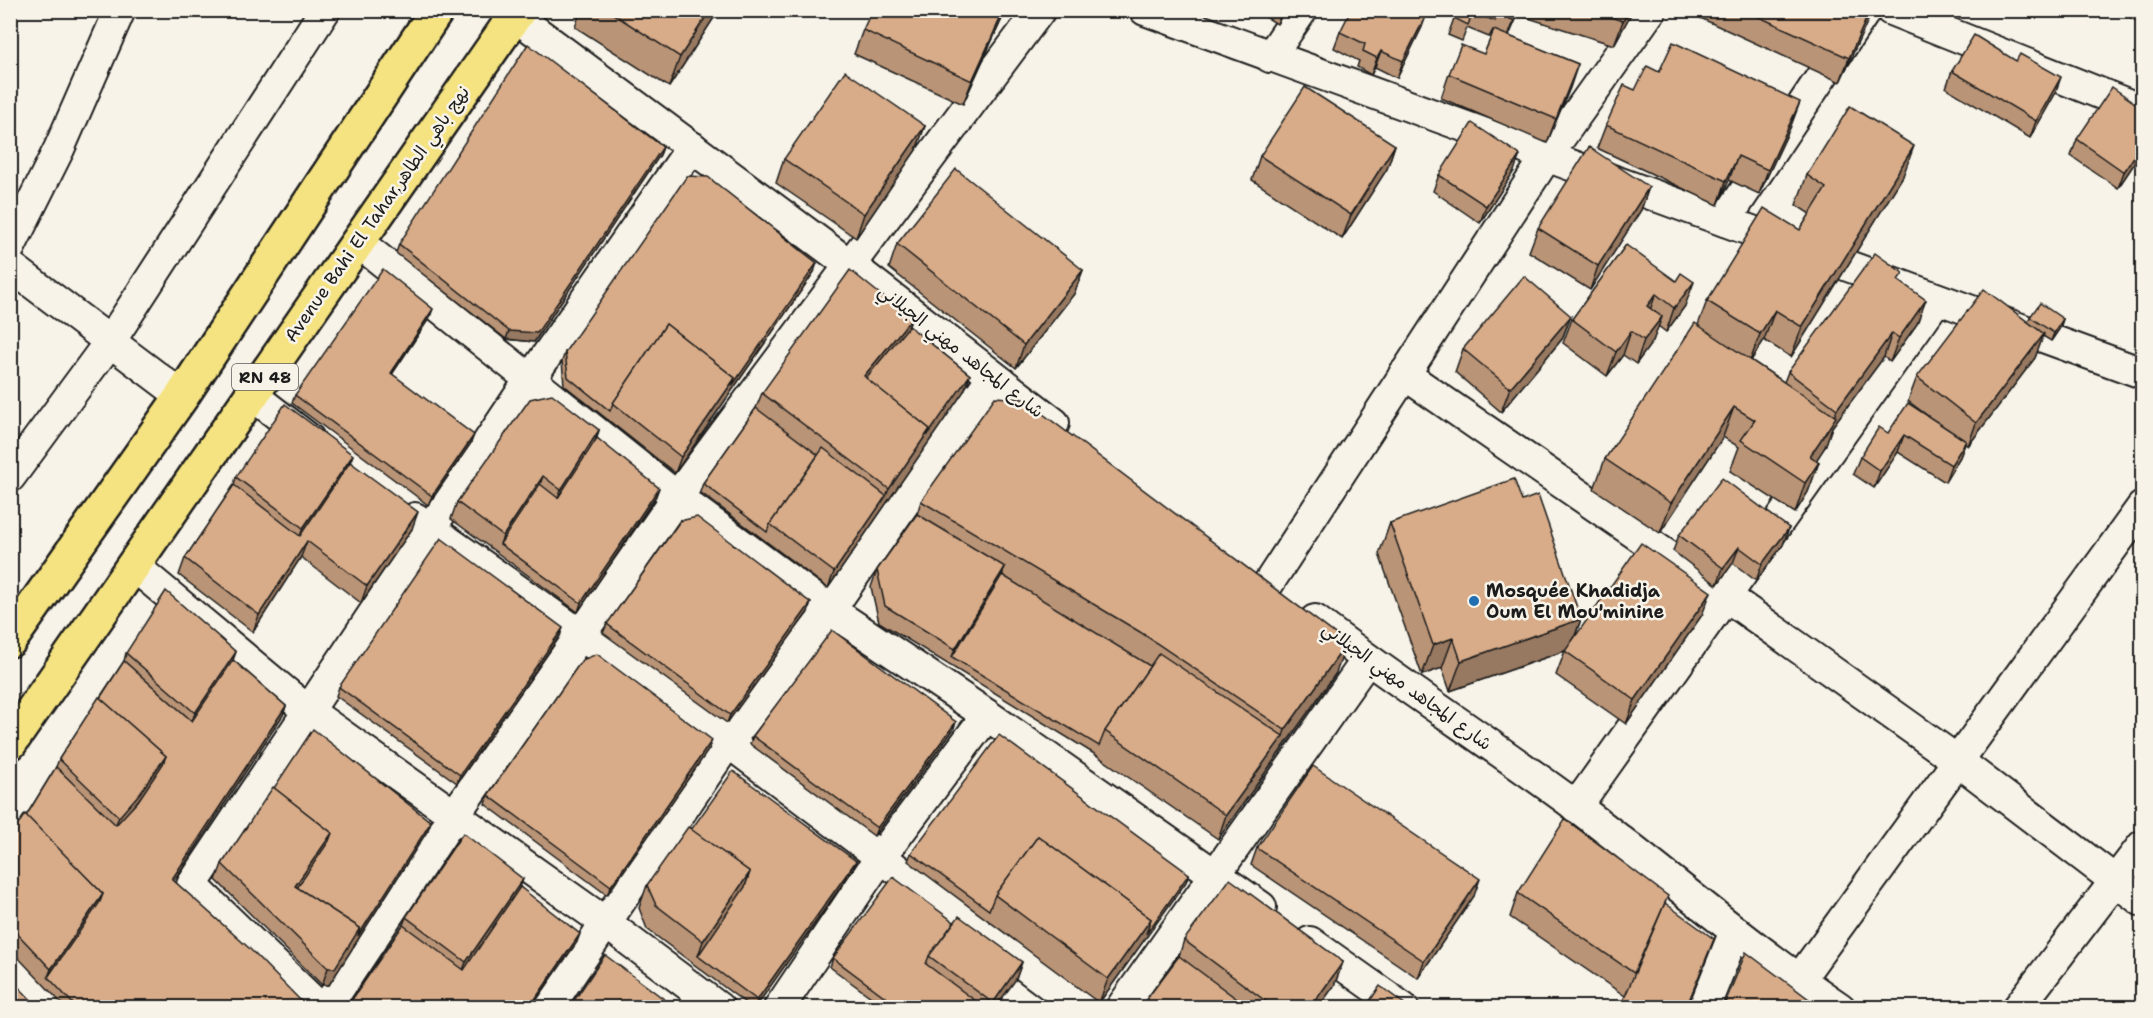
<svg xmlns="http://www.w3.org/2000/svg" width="2153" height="1018" font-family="'Shantell Sans','Playpen Sans Arabic',sans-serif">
<rect width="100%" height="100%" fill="#f7f3e8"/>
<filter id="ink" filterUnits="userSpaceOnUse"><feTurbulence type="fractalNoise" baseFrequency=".0167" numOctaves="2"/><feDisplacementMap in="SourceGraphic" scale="12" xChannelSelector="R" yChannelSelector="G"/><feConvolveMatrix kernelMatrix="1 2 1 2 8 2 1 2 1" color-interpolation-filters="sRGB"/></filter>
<g filter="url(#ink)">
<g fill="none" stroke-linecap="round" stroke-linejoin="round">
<g stroke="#1c1c1c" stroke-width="34">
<g id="minor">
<path d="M1145 10 2142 373"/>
<path d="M1891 10 2142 110"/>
<path d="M515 16 850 265 1054 423"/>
<path d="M1270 57 1302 10"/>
<path d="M1725 221 1866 10"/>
<path d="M358 242 677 497 830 610 987 715 1261 907"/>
<path d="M10 247 59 149 120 10"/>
<path d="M10 266 182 396"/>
<path d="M1404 374 1726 596 1958 761 2142 901"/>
<path d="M252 395 309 439"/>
<path d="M10 477 111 340 325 10"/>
<path d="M415 518 581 635 728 742 1081 1008"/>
<path d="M134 566 308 711 606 923 719 1008"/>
<path d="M1268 584 1547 156 1651 10"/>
<path d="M1315 620C1400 685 1491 743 1577 807 1665 873 1748 946 1840 1008"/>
<path d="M1576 807 1937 299"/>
<path d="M1310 942 1403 1008"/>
<path d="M10 968 48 1008"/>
<path d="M1799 980 2142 507"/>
<path d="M320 1008 192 885 531 378 692 147"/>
<path d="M326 1008 455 814 677 497 1040 10"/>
<path d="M548 1008 728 742 830 610 992 377"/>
<path d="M779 1008 880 858 987 715"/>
<path d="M1121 1008 1367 660"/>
<path d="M1704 1008 1735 931"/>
<path d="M2018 1008 2142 846"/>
</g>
</g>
<g stroke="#1c1c1c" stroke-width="38">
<g id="primary">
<path d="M10 640 182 396 437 10"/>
<path d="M10 743 519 10"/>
</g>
</g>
<use href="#minor" stroke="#f7f3e8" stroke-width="30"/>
<use href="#primary" stroke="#f5e381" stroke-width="33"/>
</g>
<g fill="#ba9476" stroke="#1c1c1c" stroke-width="1.5">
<path d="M581 10H719L669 87 575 27Z"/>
<path d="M1006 10 963 104 854 54 863 30Z"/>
<path d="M1254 10H1285L1277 24Z"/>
<path d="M1457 10H1520L1509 36 1578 64 1547 143 1441 98 1449 74 1484 54 1494 30H1493L1489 37 1467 28 1462 41 1448 35Z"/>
<path d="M1524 10H1633L1614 45 1522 16Z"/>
<path d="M1683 10H1872L1840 82Z"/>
<path d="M2119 10H2142V17L2139 23Z"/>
<path d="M1422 27 1397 78 1375 67 1371 75 1357 67 1359 61 1334 48 1340 32Z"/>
<path d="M1952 71 2055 94 2030 138 1946 88Z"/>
<path d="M1659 72 1791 126 1759 194 1729 180 1718 205 1597 148 1606 125 1635 90Z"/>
<path d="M925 126 916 150 856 238 776 183 784 159Z"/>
<path d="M2077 139 2142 152 2118 188 2071 156Z"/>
<path d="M1395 145 1387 169 1342 239 1252 180 1260 156Z"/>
<path d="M663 147 660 155 534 342 506 339 396 253 399 244Z"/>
<path d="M1514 171 1480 223 1433 191 1439 175Z"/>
<path d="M1807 175 1903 176 1791 357 1764 340 1751 360 1784 382 1788 372 1900 281 1917 324 1890 362 1884 357 1832 427 1825 447 1816 460 1819 462 1808 492 1795 513 1730 471 1739 447 1723 437 1660 533 1594 489 1605 459 1698 325 1707 301 1800 230 1810 214 1796 205Z"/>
<path d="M1649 187 1641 210 1590 290 1529 252 1538 228Z"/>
<path d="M897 244 1083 270 1074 294 1016 368 889 268Z"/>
<path d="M1626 245 1685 306 1666 332 1658 326 1653 341 1636 364 1623 355 1607 376 1563 343 1572 319Z"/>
<path d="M814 272 675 473 564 385 562 361 565 352Z"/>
<path d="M1571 316 1562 339 1501 412 1455 372 1463 349Z"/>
<path d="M430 317 392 374 471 443 428 505 292 403 295 395Z"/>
<path d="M2030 317 2063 319 2060 328 2051 341 2043 336 2035 358 1968 446 1965 444 1960 457 1945 482 1898 452 1874 488 1853 474 1860 457 1888 433 1928 416 1908 401 1917 377 2028 322Z"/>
<path d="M911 319 909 326 970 375 964 391 828 588 700 492 703 483 756 408 762 393Z"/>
<path d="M599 430 597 438 656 496 578 612 451 519 457 502Z"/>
<path d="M350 462 412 529 361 603 301 557 253 632 179 575 185 558 234 485 236 477Z"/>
<path d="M921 501 1336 673 1218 839 1096 755 879 622 871 587 877 570 917 514Z"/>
<path d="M1522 501 1581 619 1575 637 1702 615 1626 724 1556 675 1565 651 1450 691 1442 668 1422 675 1379 554 1390 523Z"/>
<path d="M1789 528 1783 545 1756 581 1733 563 1717 585 1673 551 1679 535Z"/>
<path d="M808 612 727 723 603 633 607 624Z"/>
<path d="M560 636 457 783 336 696 339 687Z"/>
<path d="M126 653 233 660 286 706 283 715 173 881 301 1008H66L10 949V836L26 816 56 767 59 759 124 661Z"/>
<path d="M956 722 953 730 874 836 750 744 753 736Z"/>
<path d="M709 749 607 895 485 804 488 795Z"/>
<path d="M274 788 428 830 329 985H322L216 880 222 864Z"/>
<path d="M691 830 856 861 853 869 755 1008H752L647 929 639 908 647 885Z"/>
<path d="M1257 848 1474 896 1418 978 1251 865Z"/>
<path d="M911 853 1189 874 1186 882 1099 1003 908 861Z"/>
<path d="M523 879 520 887 577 942 531 1008H348L349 1004 403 925 406 917Z"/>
<path d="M1518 893 1665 903 1708 955 1687 1008H1620L1625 996 1510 917Z"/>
<path d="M954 922 1022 962 1016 979 995 1008H886L830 967 833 958Z"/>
<path d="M1184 940 1343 962 1334 986 1318 1008H1140L1179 956Z"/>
</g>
<g fill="#977860" stroke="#1c1c1c" stroke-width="1.5">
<path d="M710 10H719L669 87 680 57Z"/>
<path d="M1004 10H1006L963 104 972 81Z"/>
<path d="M1282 10H1285L1277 24Z"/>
<path d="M1519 10H1520L1508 37 1514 21Z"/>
<path d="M1629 10H1633L1614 45 1623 21Z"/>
<path d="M1870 10H1872L1871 14 1840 82 1849 58Z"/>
<path d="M1428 11 1422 27 1397 78 1403 61Z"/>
<path d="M1381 51 1375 67 1371 75 1377 58Z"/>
<path d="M1578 64 1570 88 1547 143 1556 119Z"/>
<path d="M2061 77 2055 94 2030 138 2036 121Z"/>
<path d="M1800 102 1791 126 1759 194 1768 170Z"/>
<path d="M925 126 916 150 856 238 864 214Z"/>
<path d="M2142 144V152L2118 188 2124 172Z"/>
<path d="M1395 145 1387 169 1342 239 1351 215Z"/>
<path d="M1914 146 1903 176 1791 357 1802 327Z"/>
<path d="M663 147 660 155 534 342 506 339 509 331Z"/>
<path d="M1520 155 1514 171 1480 223 1486 206Z"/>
<path d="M1738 156 1729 180 1718 205 1726 181Z"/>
<path d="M1649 187 1641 210 1590 290 1598 266Z"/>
<path d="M817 263 814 272 675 473 681 457 735 378Z"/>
<path d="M1083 270 1074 294 1016 368 1024 345Z"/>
<path d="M1694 282 1685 306 1666 332 1674 308Z"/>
<path d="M1656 294 1647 318V306Z"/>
<path d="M1926 300 1917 324 1890 362 1899 338Z"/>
<path d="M433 309 430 317 387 382 391 373Z"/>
<path d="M1775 310 1764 340 1749 364 1760 334Z"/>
<path d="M1571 316 1562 339 1501 412 1510 388Z"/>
<path d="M1662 317 1653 341 1636 364 1644 340Z"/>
<path d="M911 319 903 343 866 387 864 376Z"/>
<path d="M2063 319 2060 328 2051 341 2054 333Z"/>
<path d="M1631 331 1623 355 1607 376 1616 352Z"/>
<path d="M1892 333 1884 357 1832 427 1825 447 1803 481 1810 456 1832 423 1837 409Z"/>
<path d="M2044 334 2035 358 1968 446 1976 423Z"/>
<path d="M970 375 964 391 828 588 834 572 886 496 889 489 930 429Z"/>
<path d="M1734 407 1723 437 1660 533 1671 503Z"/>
<path d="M599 430 593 447 555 507 561 490Z"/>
<path d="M474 435 471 443 428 505 432 496Z"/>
<path d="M1904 435 1898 452 1874 488 1880 471Z"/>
<path d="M1966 441 1960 457 1945 482 1951 465Z"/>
<path d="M353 455 344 479 294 552 303 528Z"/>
<path d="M1819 462 1808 492 1795 513 1805 483Z"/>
<path d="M543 476 537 493 500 544 503 536Z"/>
<path d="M659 488 656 496 578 612 581 603Z"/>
<path d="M418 512 412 529 361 603 367 586Z"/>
<path d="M1789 528 1783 545 1756 581 1762 564Z"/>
<path d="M307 541 301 557 253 632 259 615Z"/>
<path d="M1739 547 1733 563 1717 585 1723 568Z"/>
<path d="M1005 567 999 584 952 657 955 649Z"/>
<path d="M1711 592 1702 615 1626 724 1635 700Z"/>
<path d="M811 603 808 612 727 723 730 715Z"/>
<path d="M1581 619 1570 649 1450 691 1461 661Z"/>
<path d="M563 628 560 636 457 783 460 775Z"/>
<path d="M1453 638 1442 668 1422 675 1433 645Z"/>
<path d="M1347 643 1336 673 1218 839 1226 815 1283 736 1285 730Z"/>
<path d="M236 652 230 669 189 729 195 713Z"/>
<path d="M286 706 283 715 169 888 172 879Z"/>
<path d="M956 722 953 730 874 836 877 828Z"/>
<path d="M712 740 709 749 607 895 611 886Z"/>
<path d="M166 756 160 773 112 833 119 817Z"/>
<path d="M431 822 428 830 329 985H322L328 968 360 928Z"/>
<path d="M332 833 326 850 294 896 295 886Z"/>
<path d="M856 861 853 869 755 1008 757 1000Z"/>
<path d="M750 872 742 896 698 956 703 941Z"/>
<path d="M1189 874 1186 882 1099 1003 1108 979 1151 919Z"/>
<path d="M523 879 516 896 460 978 466 962Z"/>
<path d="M1480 879 1474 896 1418 978 1424 961Z"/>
<path d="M103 894 97 910 48 977 51 969Z"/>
<path d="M580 934 577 942 531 1008H529Z"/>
<path d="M1714 939 1687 1008H1686Z"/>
<path d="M1022 962 1016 979 995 1008H991L993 1003Z"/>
<path d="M1343 962 1334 986 1318 1008H1310Z"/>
</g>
<g fill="#d8ac89" stroke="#1c1c1c" stroke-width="1.5">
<path d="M607 10H710L680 57Z"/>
<path d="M872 10H1004L972 81 863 30Z"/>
<path d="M1351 10H1428V11L1403 61 1381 51 1377 58 1363 51 1365 44 1340 32Z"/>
<path d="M1457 10H1519L1514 21 1499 13 1495 21 1473 12 1468 25 1454 18Z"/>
<path d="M1589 10H1629L1623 21Z"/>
<path d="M1744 10H1870L1849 58Z"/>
<path d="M2136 10H2142V14Z"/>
<path d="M1494 30 1578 64 1556 119 1449 74 1461 45 1484 54Z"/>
<path d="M1974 35 2016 61 2020 54 2061 77 2036 121 1952 71Z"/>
<path d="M1673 42 1800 102 1768 170 1738 156 1726 181 1606 125 1624 85 1635 90 1647 66 1659 72Z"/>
<path d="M528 44 663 147 537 333 509 331 399 244Z"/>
<path d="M845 71 925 126 864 214 784 159Z"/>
<path d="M1305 87 1395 145 1351 215 1260 156Z"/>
<path d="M2112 87 2142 108V144L2124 172 2077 139Z"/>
<path d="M1850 106 1914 146 1802 327 1775 310 1760 334 1707 301 1764 208 1800 230 1826 188 1807 175Z"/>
<path d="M1472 123 1520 155 1486 206 1439 175Z"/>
<path d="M1589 147 1649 187 1598 266 1538 228Z"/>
<path d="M956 169 1083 270 1024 345 897 244Z"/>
<path d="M687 176 708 177 817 263 732 386 735 378 666 324 613 403 610 411 568 377 565 352Z"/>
<path d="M1626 245 1676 281 1681 273 1694 282 1674 308 1656 294 1647 306 1662 317 1644 340 1631 331 1616 352 1572 319Z"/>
<path d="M1875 253 1903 273 1898 280 1926 300 1899 338 1892 333 1837 409 1788 372Z"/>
<path d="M383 269 433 309 391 373 474 435 432 496 295 395Z"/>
<path d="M850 270 911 319 864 376 930 429 889 489 762 393Z"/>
<path d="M1524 276 1571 316 1510 388 1463 349Z"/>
<path d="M1984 289 2044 334 1976 423 1917 377Z"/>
<path d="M2040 303 2063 319 2054 333 2030 317Z"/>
<path d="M1695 323 1836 417 1810 456 1819 462 1805 483 1741 440 1755 420 1734 407 1671 503 1605 459Z"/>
<path d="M666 324 735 378 681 457 613 403Z"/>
<path d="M909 326 970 375 927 436 930 429 866 378Z"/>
<path d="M552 394 599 430 561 490 543 476 503 536 457 502 530 399Z"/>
<path d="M995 397 1023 399 1347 643 1285 730 1140 632 921 501Z"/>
<path d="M1908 403 1966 441 1951 465 1904 435 1880 471 1860 457 1879 427 1888 433Z"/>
<path d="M285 404 353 455 303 528 236 477Z"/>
<path d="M756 408 818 455 770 524 767 532 703 483Z"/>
<path d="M597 438 659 488 581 603 500 544 540 484 558 498Z"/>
<path d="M823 448 886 496 834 572 770 524Z"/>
<path d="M350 462 418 512 367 586 307 541 259 615 185 558 234 485 300 536Z"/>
<path d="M1722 478 1789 528 1762 564 1739 547 1723 568 1679 535Z"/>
<path d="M1514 479 1522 501 1538 495 1581 619 1461 661 1453 638 1433 645 1390 523Z"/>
<path d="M917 514 1005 567 955 649 885 606 877 570Z"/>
<path d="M697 517 811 603 730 715 607 624 680 521Z"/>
<path d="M441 538 563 628 460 775 339 687Z"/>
<path d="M1641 543 1711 592 1635 700 1565 651Z"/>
<path d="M1002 575 1150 666 1105 731 1099 746 952 657Z"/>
<path d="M166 591 236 652 195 713 126 653Z"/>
<path d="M832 630 956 722 877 828 753 736Z"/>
<path d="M1159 653 1283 736 1226 815 1105 731Z"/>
<path d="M597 654 712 740 611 886 488 795 582 660Z"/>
<path d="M233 660 286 706 172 879 249 948 303 1003 300 1008H77L48 977 100 902 103 894 26 816 56 767 116 825 138 801 163 764 166 756 100 698 124 661 192 721Z"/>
<path d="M99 697 166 756 140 793 119 817 59 759Z"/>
<path d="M313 729 431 822 358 936 360 928 297 888 329 841 332 833 274 788Z"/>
<path d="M999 735 1189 874 1146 934 1151 919 1038 836 995 895 989 910 911 853Z"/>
<path d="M1313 766 1480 879 1424 961 1257 848Z"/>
<path d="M733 771 856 861 757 1000 698 956 745 887 750 872 691 830Z"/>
<path d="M273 787 332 833 295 886 360 928 335 968H328L222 864Z"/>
<path d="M25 814 103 894 51 969 10 926V836Z"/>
<path d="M1565 819 1668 896 1634 973 1518 893Z"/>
<path d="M688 827 750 872 703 941 656 905 647 885Z"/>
<path d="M463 833 523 879 466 962 406 917Z"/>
<path d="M1038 836 1151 919 1108 979 995 895Z"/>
<path d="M893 877 954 922 929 956 926 964 985 1008H900L833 958Z"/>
<path d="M1230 879 1343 962 1310 1008H1275L1184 940Z"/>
<path d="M520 887 580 934 529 1008H352L349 1004 403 925 464 970Z"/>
<path d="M1665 903 1714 939 1686 1008H1620Z"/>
<path d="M959 916 1022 962 993 1003 929 956Z"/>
<path d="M1746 952 1821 1008H1723Z"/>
<path d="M605 955 676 1008H569Z"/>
<path d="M1179 956 1249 1008H1140Z"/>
<path d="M10 978 39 1008H10Z"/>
<path d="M1380 986 1410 1008H1365Z"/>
</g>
</g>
<circle fill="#1f6fb2" stroke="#f7f3e8" stroke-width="2" cx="1474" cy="601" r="6"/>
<g text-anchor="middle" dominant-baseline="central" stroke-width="5" stroke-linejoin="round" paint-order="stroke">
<rect fill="#f7f3e8" stroke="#5e5c59" stroke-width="1.5" x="232" y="364" width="66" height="26" rx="4.5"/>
<g font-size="16" font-weight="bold" fill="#1c1c1c">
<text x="265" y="377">RN 48</text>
</g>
<g font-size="18" fill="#1c1c1c" stroke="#f7f3e8">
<text transform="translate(377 214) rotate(-55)">Avenue Bahi El Tahar,نهج باهي الطاهر</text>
<text transform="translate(961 351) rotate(38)">شارع المجاهد مهني الجيلاني</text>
<text transform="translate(1407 686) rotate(36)">شارع المجاهد مهني الجيلاني</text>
</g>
<g font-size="18" font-weight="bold" fill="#1c1c1c" stroke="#f7f3e8" text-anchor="start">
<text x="1486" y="591">Mosquée Khadidja<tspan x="1486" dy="21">Oum El Mou'minine</tspan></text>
</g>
</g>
<rect width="2153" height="1018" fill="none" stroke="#f7f3e8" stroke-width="36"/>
<rect x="18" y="18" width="2117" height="982" fill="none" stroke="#1c1c1c" stroke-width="2" filter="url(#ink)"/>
</svg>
